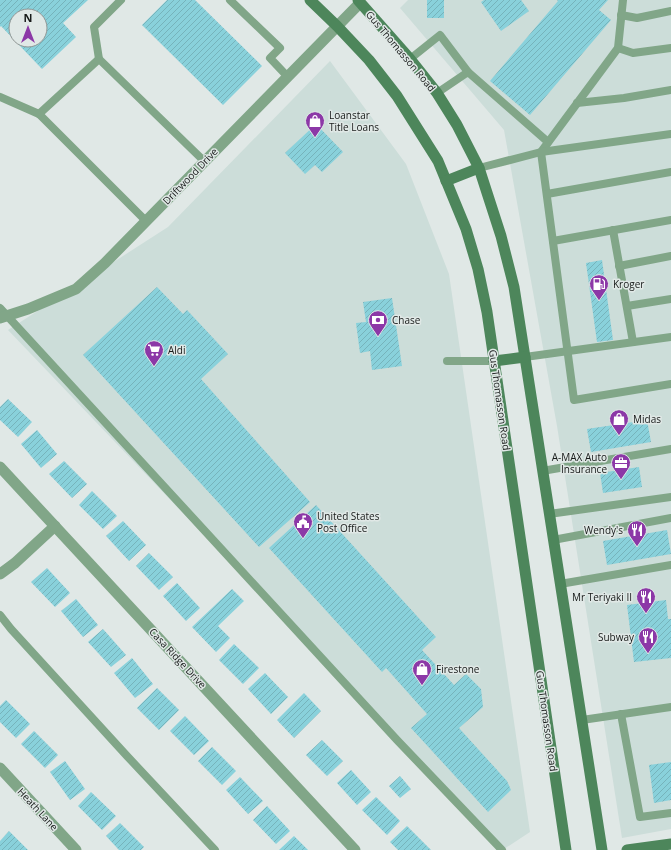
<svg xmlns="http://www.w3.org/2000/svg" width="671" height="850" font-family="'Open Sans',sans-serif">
<defs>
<pattern id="building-hatch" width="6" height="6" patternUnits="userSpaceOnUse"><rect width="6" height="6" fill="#89d1db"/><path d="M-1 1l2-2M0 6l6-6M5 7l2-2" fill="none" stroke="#76b3bb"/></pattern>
</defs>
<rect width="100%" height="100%" fill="#e0e8e6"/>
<g fill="#ccddd9">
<path d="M408 0H671V829L622 838 557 426 504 130 400 8Z"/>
<path d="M330 61 406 164 449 274 530 832 504 849 8 330 168 227Z"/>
</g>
<g fill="url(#building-hatch)" fill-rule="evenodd">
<path d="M0 0H88L63 23 76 37 42 69 1 26 0 27ZM16 16H40V40H16Z"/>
<path d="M167 0H195L262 66 223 105 142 25Z"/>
<rect x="427" y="0" width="17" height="18"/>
<path d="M484 0H521L529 11 501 31 481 2Z"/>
<path d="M557 0H608L599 10 611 20 530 115 490 81 558 1Z"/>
<path d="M316 124 343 152 322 172 315 165 305 174 285 153Z"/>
<path d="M602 260 613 340 597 342 586 263Z"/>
<path d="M157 287 183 314 187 310 228 354 201 379 310 502 259 547 83 355Z"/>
<path d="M392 298 402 366 372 370 370 351 360 353 356 323 366 322 363 302Z"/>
<path d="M8 399 32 422 18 437 0 420V407Z"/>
<path d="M647 420 651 442 591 452 587 429Z"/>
<path d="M37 430 57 454 41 468 21 444Z"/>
<path d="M64 461 87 484 72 498 49 474Z"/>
<path d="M639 467 642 487 603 493 600 473Z"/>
<path d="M92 491 117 516 103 529 79 505Z"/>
<path d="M316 505 436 637 422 650 454 685 466 674 481 689 483 707 459 728 507 781 511 790 488 812 411 728 427 714 386 668 382 672 269 548Z"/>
<path d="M123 521 146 545 129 561 106 536Z"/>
<path d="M667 530 671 554 607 565 603 541Z"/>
<path d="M149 553 173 577 159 590 136 566Z"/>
<path d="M47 568 70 593 55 607 31 582Z"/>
<path d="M177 583 200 608 186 621 163 596Z"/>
<path d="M232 589 244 601 218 626 230 638 216 652 192 627Z"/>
<path d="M76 599 98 625 83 637 61 611Z"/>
<path d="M666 600 668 619H671V658L634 662 627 605Z"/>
<path d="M103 629 126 655 111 667 88 642Z"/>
<path d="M234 644 259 668 243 684 219 660Z"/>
<path d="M132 658 153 684 135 698 114 673Z"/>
<path d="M265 673 288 697 271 714 248 689Z"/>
<path d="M157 688 179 710 159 730 137 708Z"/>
<path d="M304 693 321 711 294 738 277 720Z"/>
<path d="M6 700 30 724 16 738 0 722V706Z"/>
<path d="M185 716 209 741 194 755 170 731Z"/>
<path d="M34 731 58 755 45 768 21 744Z"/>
<path d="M322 740 343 761 327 776 306 755Z"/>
<path d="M212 747 236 771 222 785 198 761Z"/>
<path d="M65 761 85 789 70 800 50 772Z"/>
<path d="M671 762V800L654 803 649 765Z"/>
<path d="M351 770 371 792 357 805 337 783Z"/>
<path d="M400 776 411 789 400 798 389 786Z"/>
<path d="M240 777 263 801 248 814 226 790Z"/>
<path d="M91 792 116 816 102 830 78 806Z"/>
<path d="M376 797 400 821 387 835 362 810Z"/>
<path d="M267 806 290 831 276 844 253 820Z"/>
<path d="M120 823 144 847 141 850H119L106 836Z"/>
<path d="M407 826 431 850H398L390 842Z"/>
<path d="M9 831 28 850H0V841Z"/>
<path d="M294 836 308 850H279Z"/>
</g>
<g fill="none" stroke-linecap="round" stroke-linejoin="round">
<g stroke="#81a688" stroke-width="8">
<path d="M230 0 280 48 270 58 287 76"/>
<path d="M623 0 618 48 541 152 574 400 671 384"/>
<path d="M621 15 637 18 671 11"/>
<path d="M618 48 633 53 671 48"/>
<path d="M99 59 94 27 121 0"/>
<path d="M410 59 440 35 468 72"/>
<path d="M437 93 468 72 548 142"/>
<path d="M0 97 39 114 146 221"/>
<path d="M577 103 624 98 671 90"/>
<path d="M39 114 99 59 204 161"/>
<path d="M479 168 541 152 671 134"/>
<path d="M547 194 671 172"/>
<path d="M613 230 633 342"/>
<path d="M553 241 671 220"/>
<path d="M619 266 671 256"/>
<path d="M627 306 671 299"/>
<path d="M0 308 397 740 502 850"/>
<path d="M525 357 671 337"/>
<path d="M447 361H494"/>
<path d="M542 471 671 449"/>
<path d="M549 514 671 497"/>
<path d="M553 540 671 518"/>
<path d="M560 584 671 565"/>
<path d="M0 615 11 629 127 756 215 850"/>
<path d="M621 714 640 817 671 813"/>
<path d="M582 720 671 707"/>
</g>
<g stroke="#81a688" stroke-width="11">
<path d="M0 318 28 309 76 289 105 263 360 3"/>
<path d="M0 574 15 563 55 526"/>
<path d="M0 768 76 850"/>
</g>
<path stroke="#81a688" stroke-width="11" d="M0 467 355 850"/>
<g stroke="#4d865b" stroke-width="11">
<path d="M310 0 337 26 369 60 397 96 438 161 466 229 478 269 487 312 566 850"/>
<path d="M358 0 410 59 437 93 457 125 479 168 501 236 514 287 602 850"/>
<path d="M446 181 479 168"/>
<path d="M494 361 525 357"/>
<path d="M627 850 671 844"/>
</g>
</g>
<defs>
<g id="shop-pin" transform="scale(1)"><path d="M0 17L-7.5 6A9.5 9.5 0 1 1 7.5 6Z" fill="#8c38a7" stroke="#e0e8e6"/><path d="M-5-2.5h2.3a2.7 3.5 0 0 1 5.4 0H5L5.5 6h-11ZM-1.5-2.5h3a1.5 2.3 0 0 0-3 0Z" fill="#fff"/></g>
<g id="fuel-pin" transform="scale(1)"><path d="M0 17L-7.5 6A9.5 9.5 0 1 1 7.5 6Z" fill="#8c38a7" stroke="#e0e8e6"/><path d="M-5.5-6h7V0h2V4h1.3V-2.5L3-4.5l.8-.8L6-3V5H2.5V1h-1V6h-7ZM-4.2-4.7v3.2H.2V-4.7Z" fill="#fff"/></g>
<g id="bank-pin" transform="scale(1)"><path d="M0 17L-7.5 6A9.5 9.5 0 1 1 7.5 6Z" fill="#8c38a7" stroke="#e0e8e6"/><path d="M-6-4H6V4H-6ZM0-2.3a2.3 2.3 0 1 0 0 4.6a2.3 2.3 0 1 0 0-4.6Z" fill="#fff"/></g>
<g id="supermarket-pin" transform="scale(1)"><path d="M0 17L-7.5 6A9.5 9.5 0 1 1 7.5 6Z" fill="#8c38a7" stroke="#e0e8e6"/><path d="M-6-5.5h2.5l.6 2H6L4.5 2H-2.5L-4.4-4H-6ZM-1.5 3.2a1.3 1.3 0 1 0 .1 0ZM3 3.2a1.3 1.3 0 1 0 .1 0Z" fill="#fff"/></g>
<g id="office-pin" transform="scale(1)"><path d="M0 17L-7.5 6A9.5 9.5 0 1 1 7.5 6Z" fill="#8c38a7" stroke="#e0e8e6"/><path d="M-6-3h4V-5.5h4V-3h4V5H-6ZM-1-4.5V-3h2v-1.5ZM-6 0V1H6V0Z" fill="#fff"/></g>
<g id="civic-pin" transform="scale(1)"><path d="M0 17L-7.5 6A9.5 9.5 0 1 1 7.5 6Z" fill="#8c38a7" stroke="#e0e8e6"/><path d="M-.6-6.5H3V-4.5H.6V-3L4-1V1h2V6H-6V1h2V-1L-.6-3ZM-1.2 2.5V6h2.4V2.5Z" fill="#fff"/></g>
<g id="restaurant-pin" transform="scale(1)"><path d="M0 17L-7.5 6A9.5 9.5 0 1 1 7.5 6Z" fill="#8c38a7" stroke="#e0e8e6"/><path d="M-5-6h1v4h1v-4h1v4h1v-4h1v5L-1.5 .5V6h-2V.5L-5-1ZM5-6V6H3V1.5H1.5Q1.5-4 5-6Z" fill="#fff"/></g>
</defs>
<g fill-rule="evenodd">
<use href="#shop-pin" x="315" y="121"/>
<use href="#fuel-pin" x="599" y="284"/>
<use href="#bank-pin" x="378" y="320"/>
<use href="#supermarket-pin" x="154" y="350"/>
<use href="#shop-pin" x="619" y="419"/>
<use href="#office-pin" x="621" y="463"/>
<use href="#civic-pin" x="303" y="522"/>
<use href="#restaurant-pin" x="637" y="530"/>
<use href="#restaurant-pin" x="646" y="597"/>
<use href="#restaurant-pin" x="648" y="637"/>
<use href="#shop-pin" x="422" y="669"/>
</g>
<g text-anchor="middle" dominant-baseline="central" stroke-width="3" stroke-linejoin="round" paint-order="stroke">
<g font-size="10" fill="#171a19" stroke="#e0e8e6">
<text transform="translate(401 51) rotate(50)">Gus Thomasson Road</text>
<text transform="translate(190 176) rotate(-46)">Driftwood Drive</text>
<text transform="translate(500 400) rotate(82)">Gus Thomasson Road</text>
<text transform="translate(178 658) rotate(47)">Casa Ridge Drive</text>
<text transform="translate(547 721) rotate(82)">Gus Thomasson Road</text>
<text transform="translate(38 809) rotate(47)">Heath Lane</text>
</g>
<g font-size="10" fill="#171a19" stroke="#e0e8e6" text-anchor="start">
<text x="329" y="115">Loanstar<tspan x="329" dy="12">Title Loans</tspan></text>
<text x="613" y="284">Kroger</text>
<text x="392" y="320">Chase</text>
<text x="168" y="350">Aldi</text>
<text x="633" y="419">Midas</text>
<text x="607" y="457" text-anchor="end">A-MAX Auto<tspan x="607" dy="12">Insurance</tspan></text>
<text x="317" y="516">United States<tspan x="317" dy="12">Post Office</tspan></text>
<text x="623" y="530" text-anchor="end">Wendy's</text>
<text x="632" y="597" text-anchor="end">Mr Teriyaki II</text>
<text x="634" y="637" text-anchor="end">Subway</text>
<text x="436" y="669">Firestone</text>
</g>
</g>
<g transform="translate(28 28)"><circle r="19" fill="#e0e8e6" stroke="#909694"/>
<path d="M0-3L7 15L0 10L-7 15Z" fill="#8c38a7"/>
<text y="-6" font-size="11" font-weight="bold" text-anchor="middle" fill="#171a19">N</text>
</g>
</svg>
